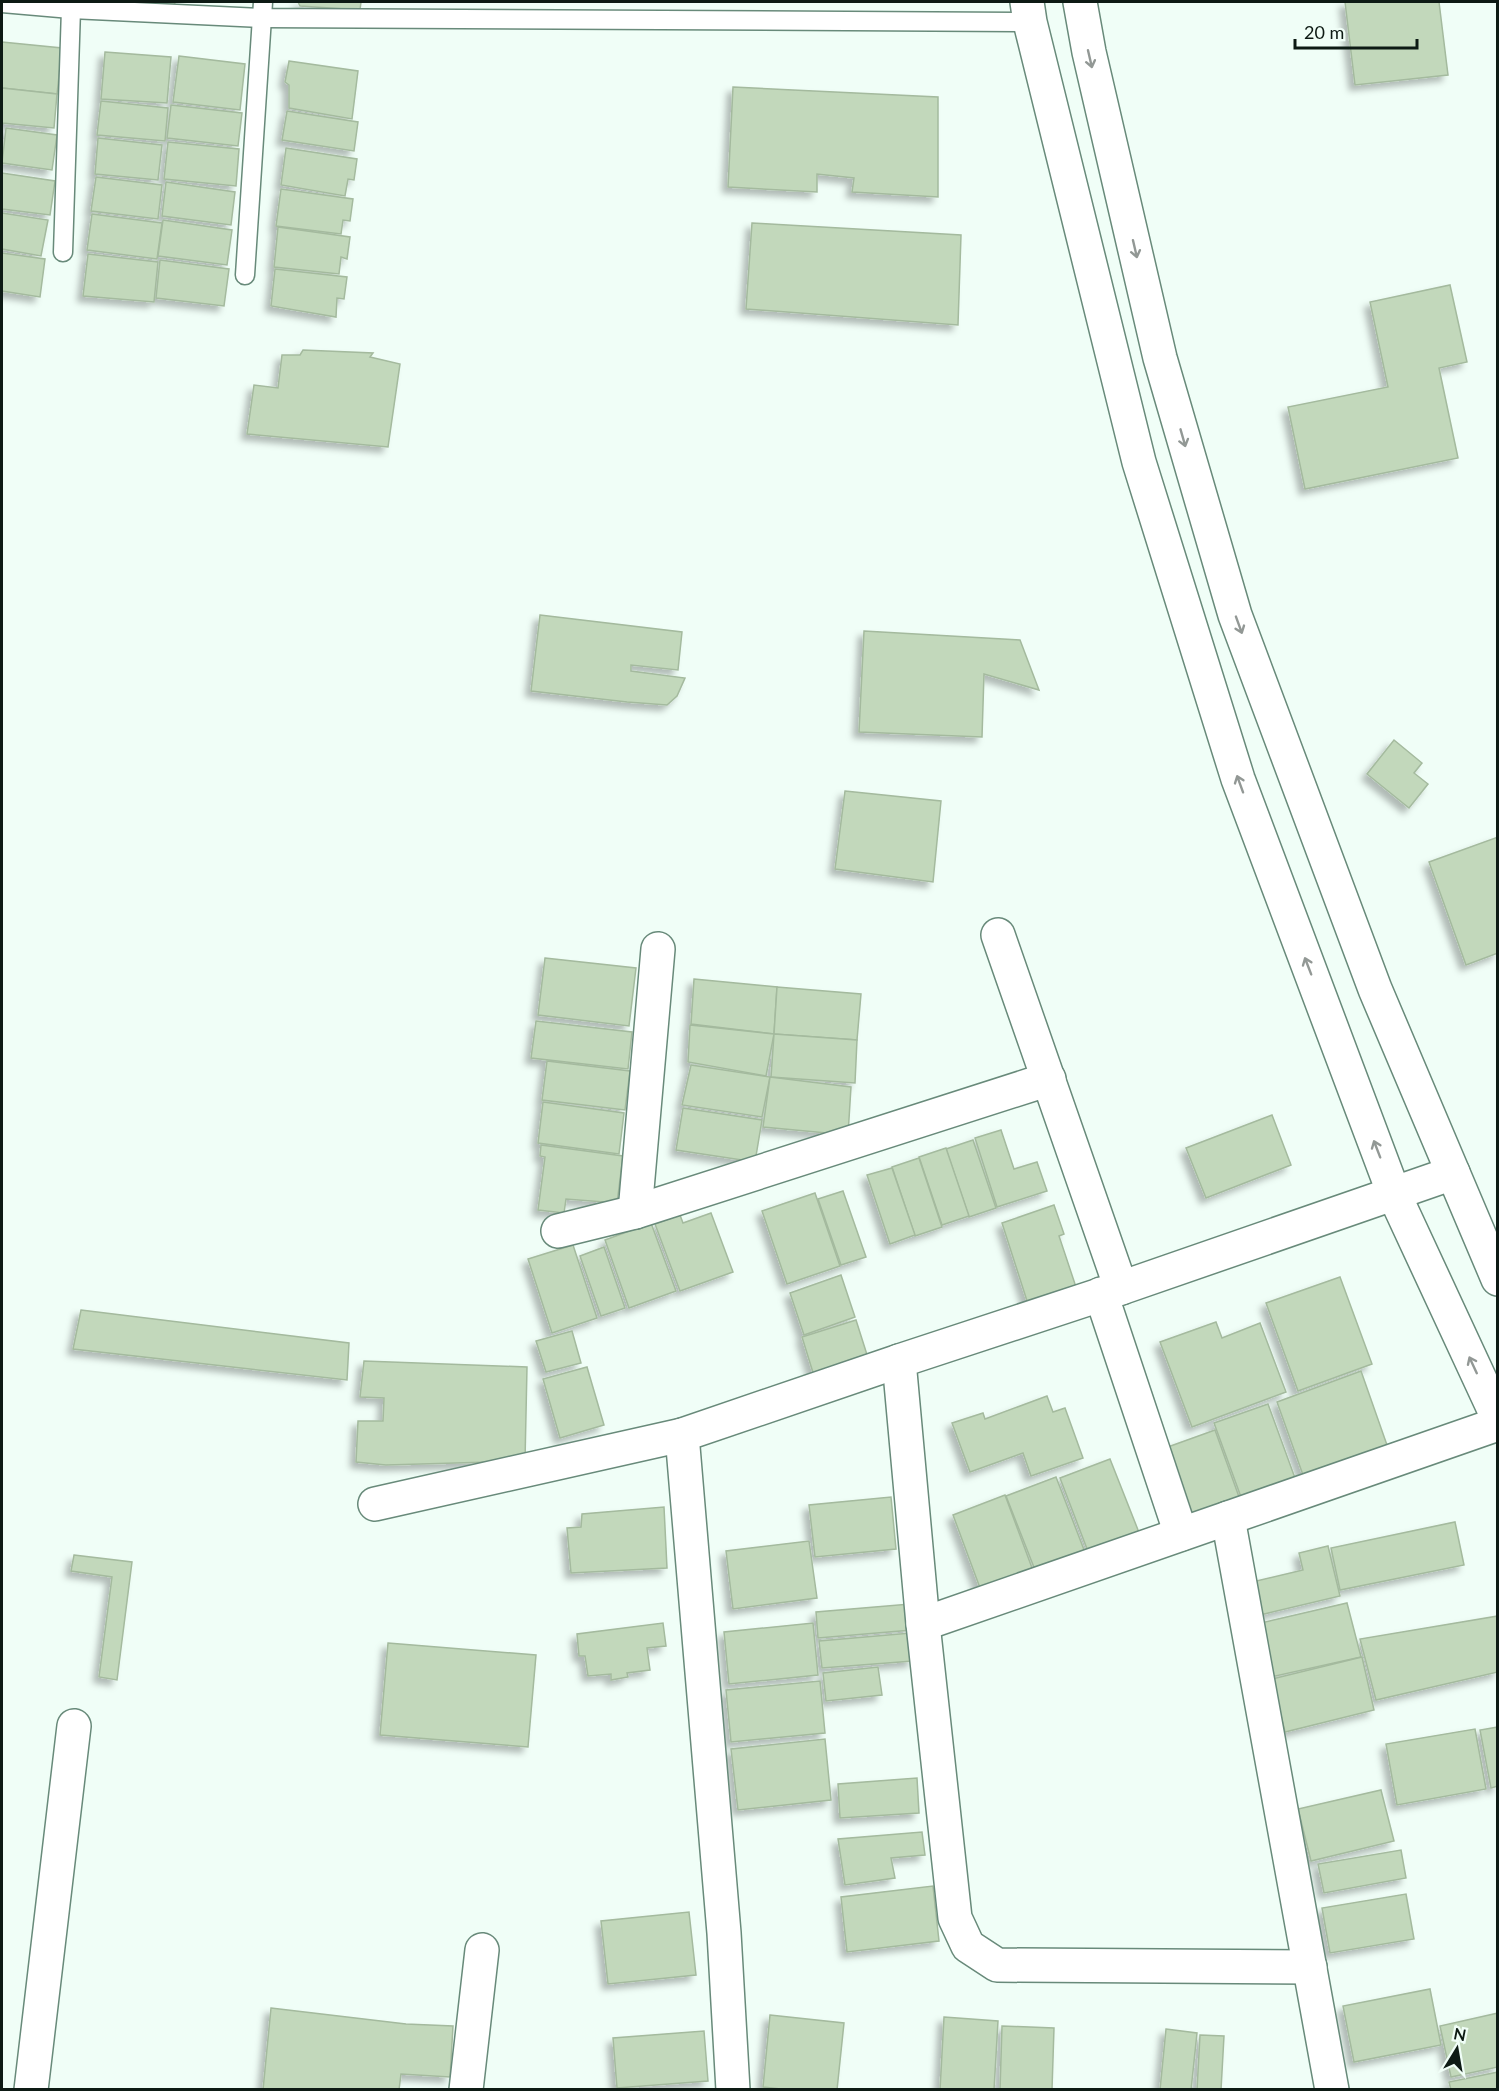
<svg xmlns="http://www.w3.org/2000/svg" width="1499" height="2091" font-family="Lato,sans-serif">
<defs>
<filter id="shadow"><feDropShadow dx="-5.5" dy="5.5" stdDeviation="3" flood-color="#0004"/></filter>
</defs>
<rect width="100%" height="100%" fill="#f0fef7"/>
<g fill="#c2d8bb" stroke="#a4ba9e" stroke-width="1.5" filter="url(#shadow)">
<path d="M142 2H175L174 9 142 5Z"/>
<path d="M298 2H361L360 10 300 6Z"/>
<path d="M1345 2H1439L1448 75 1355 85Z"/>
<path d="M2 42 62 48 57 94 2 88Z"/>
<path d="M105 52 171 57 167 103 101 99Z"/>
<path d="M179 56 245 64 240 110 173 102Z"/>
<path d="M289 61 358 71 352 119 289 108V85L285 82Z"/>
<path d="M733 87 938 97V197L852 192 854 178 817 174V192L728 187Z"/>
<path d="M2 88 57 94 54 128 2 123Z"/>
<path d="M101 101 168 108 165 141 97 135Z"/>
<path d="M171 105 242 113 238 146 167 138Z"/>
<path d="M287 111 358 122 354 151 282 140Z"/>
<path d="M6 128 57 135 52 170 2 163Z"/>
<path d="M98 138 162 145 158 180 95 174Z"/>
<path d="M168 142 239 149 236 186 164 179Z"/>
<path d="M286 148 357 159 354 180 348 179 345 196 281 185Z"/>
<path d="M2 173 55 181 50 215 2 209Z"/>
<path d="M96 177 162 185 158 219 91 211Z"/>
<path d="M166 182 235 192 231 225 162 216Z"/>
<path d="M281 189 353 199 350 221 343 220 341 234 276 226Z"/>
<path d="M2 213 48 220 41 256 2 249Z"/>
<path d="M92 214 162 223 157 259 87 250Z"/>
<path d="M163 220 232 230 227 265 158 256Z"/>
<path d="M752 223 961 235 958 325 746 309Z"/>
<path d="M278 227 350 237 347 259 341 257 339 274 274 267Z"/>
<path d="M2 253 45 259 40 297 2 291Z"/>
<path d="M88 254 158 262 154 302 83 296Z"/>
<path d="M160 260 229 269 224 306 156 298Z"/>
<path d="M275 269 347 277 344 299 337 298 336 317 271 306Z"/>
<path d="M1450 285 1467 362 1439 368 1458 458 1305 489 1288 407 1388 387 1370 302Z"/>
<path d="M303 350 373 353 370 357 400 364 388 447 247 434 254 385 278 388 282 355H300Z"/>
<path d="M540 615 682 632 678 670 631 665V671L685 678 677 696 667 705 627 702 531 691Z"/>
<path d="M864 631 1020 640 1039 690 984 674 982 737 859 732Z"/>
<path d="M1394 740 1422 763 1414 773 1428 784 1409 808 1367 774Z"/>
<path d="M845 791 941 801 933 882 835 869Z"/>
<path d="M1498 837V953L1466 965 1429 862Z"/>
<path d="M545 958 636 968 629 1026 538 1015Z"/>
<path d="M694 979 777 987 774 1034 691 1024Z"/>
<path d="M777 987 861 994 857 1040 774 1034Z"/>
<path d="M536 1021 632 1032 628 1069 531 1058Z"/>
<path d="M690 1025 774 1034 766 1076 688 1062Z"/>
<path d="M774 1034 857 1040 855 1083 771 1077Z"/>
<path d="M547 1061 630 1071 625 1110 542 1100Z"/>
<path d="M691 1065 770 1077 762 1117 682 1105Z"/>
<path d="M770 1077 851 1087 848 1135 763 1127Z"/>
<path d="M543 1102 624 1113 619 1154 538 1143Z"/>
<path d="M683 1108 762 1120 755 1162 676 1150Z"/>
<path d="M1272 1115 1291 1165 1206 1198 1186 1148Z"/>
<path d="M1001 1130 1014 1169 1037 1162 1047 1191 997 1207 975 1138Z"/>
<path d="M973 1140 996 1208 969 1217 946 1149Z"/>
<path d="M541 1145 623 1156 617 1203 566 1199 564 1213 538 1210 545 1157 540 1156Z"/>
<path d="M946 1148 969 1216 942 1225 919 1157Z"/>
<path d="M919 1158 942 1227 915 1236 892 1167Z"/>
<path d="M892 1168 915 1235 890 1244 867 1175Z"/>
<path d="M843 1191 866 1257 841 1265 818 1199Z"/>
<path d="M815 1193 840 1266 787 1284 762 1211Z"/>
<path d="M1054 1205 1064 1234 1059 1236 1077 1290 1029 1307 1002 1223Z"/>
<path d="M711 1213 733 1272 680 1291 655 1224 680 1215 683 1223Z"/>
<path d="M651 1223 676 1291 629 1308 605 1240Z"/>
<path d="M573 1245 597 1318 552 1333 528 1259Z"/>
<path d="M604 1247 625 1308 601 1316 580 1256Z"/>
<path d="M841 1275 855 1317 804 1335 790 1293Z"/>
<path d="M1340 1277 1372 1364 1298 1391 1266 1303Z"/>
<path d="M81 1310 349 1343 347 1380 73 1349Z"/>
<path d="M856 1320 869 1361 815 1379 802 1337Z"/>
<path d="M1216 1322 1222 1338 1260 1323 1286 1392 1192 1427 1160 1342Z"/>
<path d="M572 1331 581 1363 546 1372 536 1341Z"/>
<path d="M364 1361 527 1367 525 1461 386 1465 356 1462 358 1421H383L384 1398 360 1397Z"/>
<path d="M587 1367 604 1425 560 1438 543 1379Z"/>
<path d="M1361 1371 1387 1445 1303 1475 1277 1402Z"/>
<path d="M1047 1396 1053 1412 1065 1408 1083 1458 1031 1476 1023 1453 970 1472 952 1423 983 1413 985 1419Z"/>
<path d="M1268 1404 1299 1489 1245 1508 1214 1423Z"/>
<path d="M1215 1430 1243 1508 1193 1526 1165 1448Z"/>
<path d="M1110 1459 1140 1535 1089 1554 1060 1478Z"/>
<path d="M1056 1477 1086 1555 1037 1575 1006 1496Z"/>
<path d="M1005 1495 1035 1576 983 1596 953 1515Z"/>
<path d="M891 1497 896 1549 815 1557 809 1505Z"/>
<path d="M664 1507 667 1568 571 1573 567 1528 581 1527 582 1514Z"/>
<path d="M1455 1522 1464 1565 1340 1590 1331 1548Z"/>
<path d="M809 1541 817 1598 733 1609 726 1551Z"/>
<path d="M1328 1546 1340 1596 1260 1615 1252 1582 1303 1570 1299 1553Z"/>
<path d="M74 1555 132 1562 117 1680 99 1677 112 1577 71 1571Z"/>
<path d="M1347 1603 1361 1657 1271 1677 1252 1625Z"/>
<path d="M910 1604 912 1630 818 1638 816 1612Z"/>
<path d="M1498 1616V1672L1376 1700 1360 1639Z"/>
<path d="M663 1623 666 1646 647 1648 650 1670 627 1673 628 1677 611 1680V1674L588 1676 585 1656H579L577 1634Z"/>
<path d="M813 1623 818 1675 729 1684 724 1632Z"/>
<path d="M911 1633 913 1661 822 1668 819 1641Z"/>
<path d="M388 1643 536 1655 528 1747 380 1735Z"/>
<path d="M1362 1657 1374 1710 1285 1732 1272 1679Z"/>
<path d="M878 1667 882 1695 826 1701 823 1673Z"/>
<path d="M820 1681 825 1733 731 1742 726 1690Z"/>
<path d="M1498 1727V1786L1491 1788 1480 1730Z"/>
<path d="M1475 1729 1486 1789 1397 1805 1386 1744Z"/>
<path d="M825 1739 831 1800 738 1810 731 1749Z"/>
<path d="M917 1778 919 1813 840 1818 838 1784Z"/>
<path d="M1381 1790 1394 1841 1311 1861 1298 1809Z"/>
<path d="M922 1832 925 1855 891 1858 895 1878 845 1885 838 1839Z"/>
<path d="M1401 1850 1406 1878 1324 1893 1318 1864Z"/>
<path d="M933 1886 939 1941 847 1952 841 1897Z"/>
<path d="M1406 1894 1414 1939 1330 1953 1322 1908Z"/>
<path d="M689 1912 696 1975 608 1984 601 1921Z"/>
<path d="M1430 1989 1441 2045 1354 2062 1343 2006Z"/>
<path d="M271 2008 406 2024 453 2026 450 2077 401 2074 399 2090H263Z"/>
<path d="M1498 2013V2067L1451 2077 1440 2026Z"/>
<path d="M770 2015 844 2023 837 2090H790L763 2087Z"/>
<path d="M944 2017 998 2021 994 2090H940Z"/>
<path d="M1002 2026 1054 2028 1052 2090H1000Z"/>
<path d="M1166 2029 1197 2033 1191 2090H1160Z"/>
<path d="M704 2031 708 2081 617 2088 613 2038Z"/>
<path d="M1200 2035 1224 2036 1221 2090H1197Z"/>
<path d="M1498 2072V2090H1451L1449 2082Z"/>
</g>
<g fill="none" stroke-linecap="round" stroke-linejoin="round">
<g stroke="#688a7a" stroke-width="21">
<g id="lane">
<path d="M2 3 71 9 263 18 1030 22"/>
<path d="M63 252 71 9"/>
<path d="M245 275 263 2"/>
</g>
</g>
<g stroke="#688a7a" stroke-width="36">
<g id="street">
<path d="M998 935 1121 1288"/>
<path d="M635 1212 658 949"/>
<path d="M558 1231 635 1212 1049 1079"/>
<path d="M1101 1294 1181 1534"/>
<path d="M375 1504 682 1435"/>
<path d="M923 1624 1228 1518"/>
<path d="M1310 1967 997 1965 968 1946 955 1918 923 1624 899 1361 1121 1288 1453 1173"/>
<path d="M31 2090 74 1726"/>
<path d="M466 2090 482 1950"/>
<path d="M733 2090 724 1933 682 1435 899 1361"/>
<path d="M1332 2090 1228 1518 1498 1424"/>
</g>
</g>
<g stroke="#688a7a" stroke-width="36">
<g id="secondary">
<path d="M1027 2 1030 22 1139 462 1238 779 1394 1194 1498 1418"/>
<path d="M1080 2 1089 52 1160 358 1235 615 1375 989 1498 1279"/>
</g>
</g>
<use href="#lane" stroke="#fff" stroke-width="18"/>
<use href="#street" stroke="#fff" stroke-width="33"/>
<use href="#secondary" stroke="#fff" stroke-width="33"/>
</g>
<defs><path id="oneway-shaft" d="M-6 0H5M1.5-3L5.5 0L1.5 3" fill="none" stroke-width="1.6" stroke-linecap="round" stroke-linejoin="round" transform="scale(1.5)"/></defs>
<g stroke="#929895">
<use href="#oneway-shaft" transform="translate(1090 59) rotate(77)"/>
<use href="#oneway-shaft" transform="translate(1135 249) rotate(77)"/>
<use href="#oneway-shaft" transform="translate(1183 438) rotate(74)"/>
<use href="#oneway-shaft" transform="translate(1239 625) rotate(70)"/>
<use href="#oneway-shaft" transform="translate(1240 784) rotate(-110)"/>
<use href="#oneway-shaft" transform="translate(1308 966) rotate(-111)"/>
<use href="#oneway-shaft" transform="translate(1377 1149) rotate(-111)"/>
<use href="#oneway-shaft" transform="translate(1473 1365) rotate(-115)"/>
</g>
<rect width="1499" height="2091" fill="none" stroke="#0d1a14" stroke-width="6"/>
<g transform="translate(1457 2049) rotate(11)" stroke="#f0fef7" stroke-width="4.5" paint-order="stroke">
<path d="M0-4.5L10 22L0 15L-10 22Z" fill="#0d1a14"/>
<text y="-9" font-size="16" font-weight="bold" text-anchor="middle" fill="#0d1a14">N</text>
</g>
<path d="M1295 39v9h122v-9" fill="none" stroke="#0d1a14" stroke-width="3"/>
<text x="1304" y="39" font-size="18" fill="#0d1a14" stroke="#f0fef7" stroke-width="4.5" paint-order="stroke">20 m</text>
</svg>
